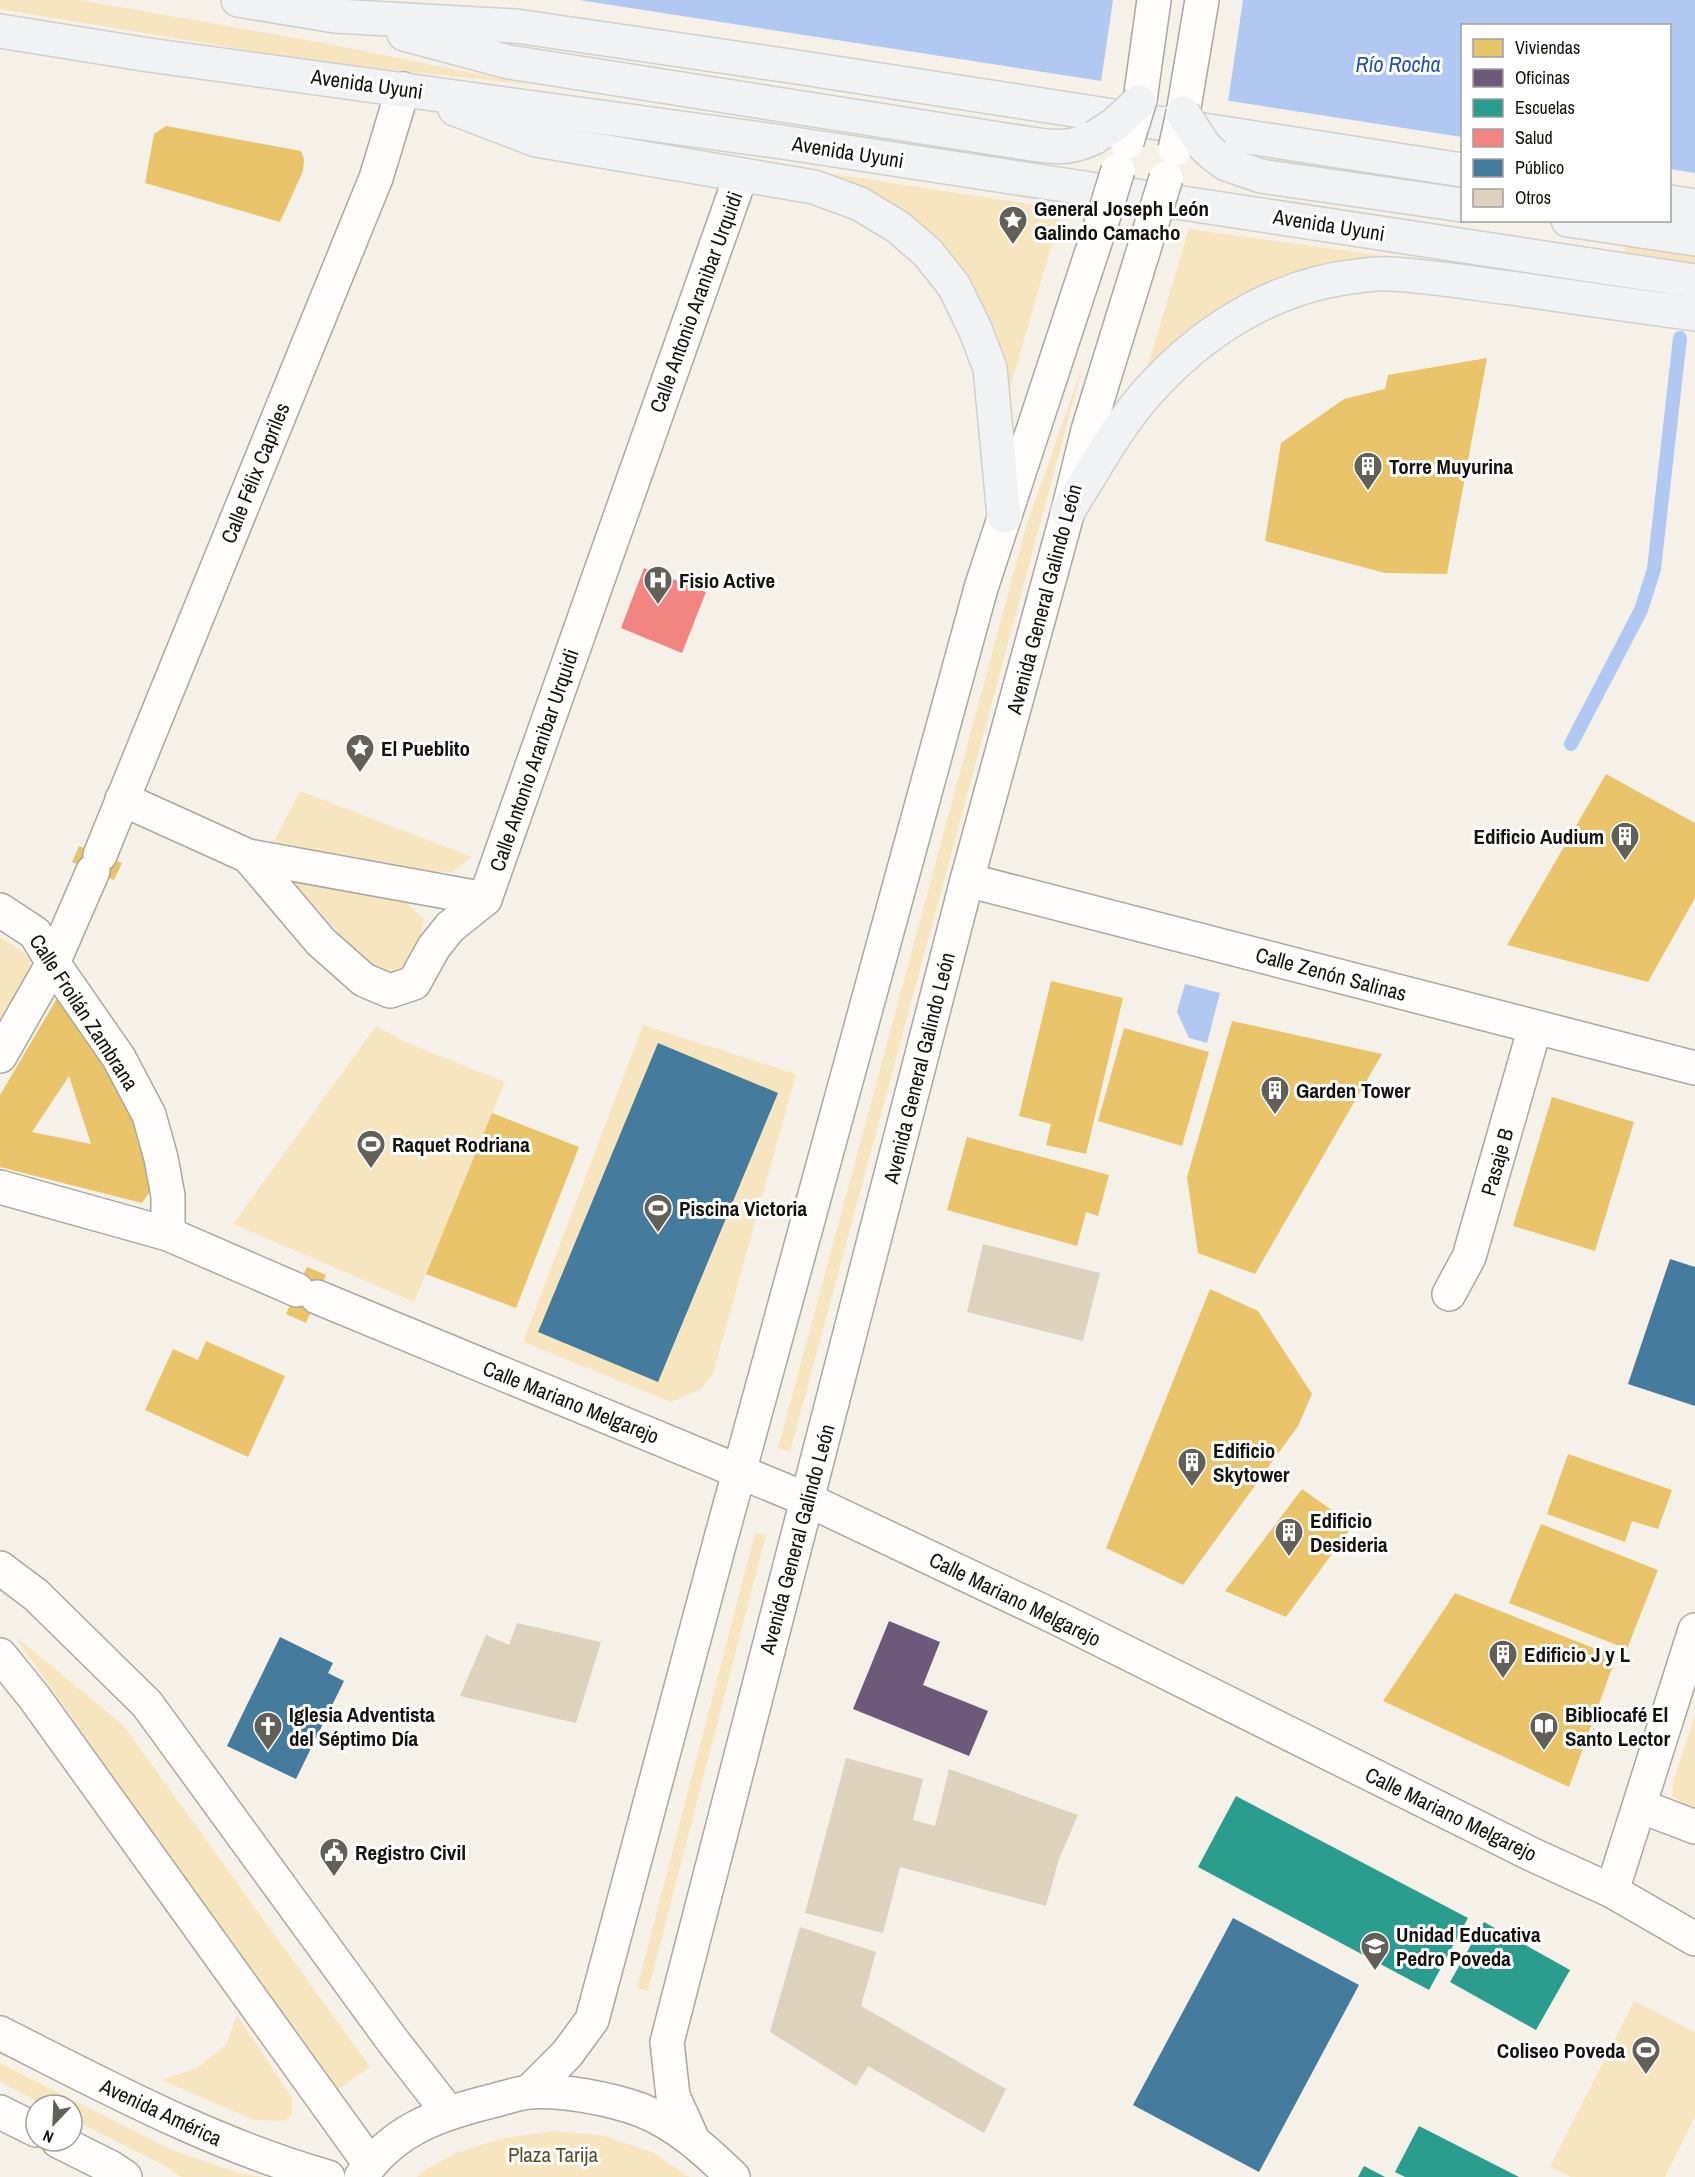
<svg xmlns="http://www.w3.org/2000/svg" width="1695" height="2177" font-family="'Archivo Narrow',sans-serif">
<rect width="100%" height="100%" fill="#f5f1e8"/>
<g fill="#f7e5c0">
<path d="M0 0H80L97 3 324 43 533 85 319 62 0 9Z"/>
<path d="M794 168 1062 209 1008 395 1007 377 997 334 979 297 953 260Z"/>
<path d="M1189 229 1428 262 1350 265 1145 375Z"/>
<path d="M1626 242 1695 252V263L1624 252Z"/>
<path d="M1084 361 790 1452 778 1448 1026 527Z"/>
<path d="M300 791 472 857 452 872 407 871 272 845Z"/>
<path d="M287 875 405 902 424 919 419 944 405 972 386 975 362 958Z"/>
<path d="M0 937 25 953 31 961 29 972 0 1026Z"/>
<path d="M643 1025 796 1074 713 1374 701 1389 671 1402 523 1342Z"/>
<path d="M376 1026 405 1042 505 1082 414 1302 233 1224Z"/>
<path d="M755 1533 766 1535 648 1991 637 1988Z"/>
<path d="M15 1636 123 1725 370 2067 333 2093Z"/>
<path d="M1695 1715V1809L1685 1805 1673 1796 1672 1785Z"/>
<path d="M1634 2001 1695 2032V2117L1665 2177H1571L1550 2167Z"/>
<path d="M237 2015 292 2098V2116L283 2121 254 2120 162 2080 197 2068 226 2045Z"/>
<path d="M0 2063 172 2150 239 2173 264 2177H181L167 2167 72 2119V2105H45L0 2082Z"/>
<path d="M553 2131 601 2135 654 2153 689 2177H417L421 2172 458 2152 505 2138Z"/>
</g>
<g fill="#b0c8f2">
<path d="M579 0H1695V173L1670 169V26H1462V137Z"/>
<path d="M1185 984 1220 993 1207 1043 1189 1038 1177 1012Z"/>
</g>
<path fill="#f5f1e8" d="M1113 0H1243L1228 102 1101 82Z"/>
<g fill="#e9c46a" fill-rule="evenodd">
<path d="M166 126 301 151 304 159 303 171 280 222 145 183 154 134Z"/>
<path d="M1487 358 1447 574 1385 573 1265 541 1281 443 1344 399 1385 389 1388 375Z"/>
<path d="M1606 774 1695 823V898L1648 982 1507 945Z"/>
<path d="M79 846 122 863 114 880 72 862Z"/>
<path d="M1051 981 1123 998 1086 1154 1046 1145 1051 1124 1019 1116Z"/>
<path d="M59 995 103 1056 145 1145 150 1192 142 1203 0 1167V1095ZM69 1076 91 1144 32 1132Z"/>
<path d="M1232 1021 1382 1054 1255 1274 1198 1253 1187 1177Z"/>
<path d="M1124 1028 1209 1052 1182 1146 1098 1121Z"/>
<path d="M1552 1097 1634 1122 1595 1251 1513 1226Z"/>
<path d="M492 1113 579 1147 516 1308 426 1274Z"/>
<path d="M967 1137 1109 1175 1098 1216 1086 1212 1077 1246 947 1210Z"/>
<path d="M307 1267 326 1275 306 1323 286 1314Z"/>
<path d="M1210 1289 1258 1311 1312 1394 1298 1426 1183 1585 1106 1548Z"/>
<path d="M206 1341 285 1376 248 1457 145 1410 173 1349 198 1360Z"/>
<path d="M1568 1454 1672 1490 1658 1529 1632 1521 1625 1542 1547 1514Z"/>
<path d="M1302 1489 1353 1525 1286 1617 1225 1591Z"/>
<path d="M1541 1524 1658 1570 1627 1649 1509 1603Z"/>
<path d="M1455 1593 1616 1657 1569 1787 1383 1701Z"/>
</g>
<path fill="#6d597a" d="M889 1621 940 1642 923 1685 988 1711 969 1756 853 1709Z"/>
<g fill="#2a9d8f">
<path d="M1236 1796 1468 1918 1429 1990 1198 1867Z"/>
<path d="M1484 1922 1570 1970 1536 2030 1450 1982Z"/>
<path d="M1419 2126 1519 2177H1405L1395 2172Z"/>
<path d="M1364 2166 1385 2177H1358Z"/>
</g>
<path fill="#f28482" d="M644 568 706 592 682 653 621 628Z"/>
<g fill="#457b9d">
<path d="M658 1043 778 1093 658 1382 538 1332Z"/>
<path d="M1670 1259 1695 1267V1406L1628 1384Z"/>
<path d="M280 1637 333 1663 328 1673 344 1681 296 1779 227 1746Z"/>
<path d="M1233 1918 1359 1985 1259 2172 1133 2105Z"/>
</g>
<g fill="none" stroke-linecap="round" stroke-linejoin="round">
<path stroke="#b0c8f2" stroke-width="14" d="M1571 744 1641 610 1654 569 1680 338"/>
</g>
<g fill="#ddd3bd">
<path d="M983 1244 1100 1273 1083 1341 967 1312Z"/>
<path d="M517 1623 601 1642 576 1723 460 1696 486 1635 509 1645Z"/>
<path d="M846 1758 923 1779 913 1820 935 1826 949 1769 1078 1815 1059 1859 1046 1906 900 1867 883 1933 805 1913Z"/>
<path d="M800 1927 876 1952 861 2006 1006 2089 984 2133 868 2066 856 2086 770 2032Z"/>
</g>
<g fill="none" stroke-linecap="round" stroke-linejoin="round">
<g stroke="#aaa7a0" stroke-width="36">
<g id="street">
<path d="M122 799 248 856 321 942 364 980 390 991 414 983 434 947 450 927 485 899 741 175"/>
<path d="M100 855 376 178 403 89"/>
<path d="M248 856 485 899"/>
<path d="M967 880 1695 1068"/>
<path d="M0 910 35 933 53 963 119 1058 149 1115 161 1158 168 1196V1234"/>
<path d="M0 1056 53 963 93 871"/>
<path d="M0 1187 168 1234 297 1290"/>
<path d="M1449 1294 1469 1257 1535 1027"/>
<path d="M317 1297 808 1500 1059 1619 1531 1854 1612 1891 1695 1939"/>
<path d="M0 1568 36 1595 147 1704 392 2040 448 2112"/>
<path d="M0 1655 34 1697 370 2164"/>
<path d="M1640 1806 1695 1827"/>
<path d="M1612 1891 1695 1630"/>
</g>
</g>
<g stroke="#aaa7a0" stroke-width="36">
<g id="secondary">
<path d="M1140 100 1154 0"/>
<path d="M1183 113 1202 0"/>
<path d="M0 2033C107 2087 212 2144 328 2177"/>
<path d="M529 2092 567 2054 592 2020 721 1538 981 588 1104 215"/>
<path d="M0 2112 36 2130"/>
<path d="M692 2138 673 2096 667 2042 967 880 1068 511 1088 430 1152 223"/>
<path d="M58 2141 110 2167 125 2177"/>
<path d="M361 2177C392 2131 436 2115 488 2102 501 2099 515 2094 528 2092 560 2089 611 2099 641 2110 678 2125 705 2150 733 2177"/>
</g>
</g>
<g stroke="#d1cfcb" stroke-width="36">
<g id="primary">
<path d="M238 0 335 16 516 26 790 66 1462 170"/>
<path d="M0 31 149 55 775 141 1695 281"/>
<path d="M404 34 509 62 1012 141C1044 145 1065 153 1095 137"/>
<path d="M455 109 536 140 814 187 860 204 898 227 928 253 954 286 975 329 990 368 1004 516"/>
<path d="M1214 155 1226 164 1261 176 1462 205"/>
<path d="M1670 202 1695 206"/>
<path d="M1568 220 1695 239"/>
<path d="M1068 511C1096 467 1121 418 1158 381 1211 325 1281 284 1358 276 1368 275 1379 273 1390 274 1430 276 1471 283 1511 288 1572 297 1634 306 1695 314"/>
</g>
</g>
<use href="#street" stroke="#fefdfc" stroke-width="33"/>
<use href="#secondary" stroke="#fefdfc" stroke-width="33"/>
<use href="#primary" stroke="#f0f2f4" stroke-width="33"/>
<g stroke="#aaa7a0" stroke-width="36" stroke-linecap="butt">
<g id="secondary-bridge">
<path d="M1127 142 1140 100"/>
<path d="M1175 149 1183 113"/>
<path d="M1104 215 1118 170"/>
<path d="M1152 223 1166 178"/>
</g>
</g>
<g stroke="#d1cfcb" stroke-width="36" stroke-linecap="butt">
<g id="primary-bridge">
<path d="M1183 113 1205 147 1214 155"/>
<path d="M1095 137 1115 124 1139 102"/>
</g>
</g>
<use href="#secondary-bridge" stroke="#fefdfc" stroke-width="33"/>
<use href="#primary-bridge" stroke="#f0f2f4" stroke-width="33"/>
</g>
<defs>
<g id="sight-pin" transform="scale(1.5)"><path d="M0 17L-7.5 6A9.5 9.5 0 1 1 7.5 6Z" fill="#63605a" stroke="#fff"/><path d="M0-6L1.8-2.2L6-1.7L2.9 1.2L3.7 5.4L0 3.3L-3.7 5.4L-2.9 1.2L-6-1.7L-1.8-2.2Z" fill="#fff"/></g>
<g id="building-pin" transform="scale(1.5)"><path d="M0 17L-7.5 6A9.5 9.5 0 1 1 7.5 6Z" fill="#63605a" stroke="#fff"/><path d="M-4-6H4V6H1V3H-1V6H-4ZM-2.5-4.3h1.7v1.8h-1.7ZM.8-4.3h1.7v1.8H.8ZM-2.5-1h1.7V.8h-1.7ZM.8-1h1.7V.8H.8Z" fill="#fff"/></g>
<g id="hospital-pin" transform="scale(1.5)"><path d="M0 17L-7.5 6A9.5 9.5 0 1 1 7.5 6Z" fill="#63605a" stroke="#fff"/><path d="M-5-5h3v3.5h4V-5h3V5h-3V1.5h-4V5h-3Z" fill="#fff"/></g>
<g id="stadium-pin" transform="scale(1.5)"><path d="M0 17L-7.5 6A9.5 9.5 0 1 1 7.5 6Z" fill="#63605a" stroke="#fff"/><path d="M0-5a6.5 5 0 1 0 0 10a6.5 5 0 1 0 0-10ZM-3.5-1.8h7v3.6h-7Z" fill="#fff"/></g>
<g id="church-pin" transform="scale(1.5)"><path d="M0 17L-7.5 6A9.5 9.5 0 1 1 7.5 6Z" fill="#63605a" stroke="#fff"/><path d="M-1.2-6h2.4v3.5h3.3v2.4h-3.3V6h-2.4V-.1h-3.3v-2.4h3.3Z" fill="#fff"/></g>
<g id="library-pin" transform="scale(1.5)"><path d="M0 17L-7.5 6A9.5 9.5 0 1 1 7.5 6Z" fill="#63605a" stroke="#fff"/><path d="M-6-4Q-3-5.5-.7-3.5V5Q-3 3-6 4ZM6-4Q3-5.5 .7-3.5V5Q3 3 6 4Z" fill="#fff"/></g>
<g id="civic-pin" transform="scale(1.5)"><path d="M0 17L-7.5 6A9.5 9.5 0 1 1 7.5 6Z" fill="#63605a" stroke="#fff"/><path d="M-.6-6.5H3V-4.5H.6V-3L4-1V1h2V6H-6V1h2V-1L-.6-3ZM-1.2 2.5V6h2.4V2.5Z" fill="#fff"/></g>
<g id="school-pin" transform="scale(1.5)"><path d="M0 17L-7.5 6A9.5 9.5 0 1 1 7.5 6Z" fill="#63605a" stroke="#fff"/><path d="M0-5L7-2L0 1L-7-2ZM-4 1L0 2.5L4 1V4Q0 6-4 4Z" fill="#fff"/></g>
</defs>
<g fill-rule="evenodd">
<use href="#sight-pin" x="1013" y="220"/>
<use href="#building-pin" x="1368" y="466"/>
<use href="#hospital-pin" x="658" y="580"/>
<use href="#sight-pin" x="360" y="748"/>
<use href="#building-pin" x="1625" y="836"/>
<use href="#building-pin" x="1275" y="1090"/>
<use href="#stadium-pin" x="371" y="1144"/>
<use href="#stadium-pin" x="658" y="1208"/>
<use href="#building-pin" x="1192" y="1462"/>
<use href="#building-pin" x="1289" y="1532"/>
<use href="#building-pin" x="1503" y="1654"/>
<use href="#church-pin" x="268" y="1726"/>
<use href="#library-pin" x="1544" y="1726"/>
<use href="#civic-pin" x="334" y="1852"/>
<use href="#school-pin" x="1375" y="1946"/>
<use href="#stadium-pin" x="1646" y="2050"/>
</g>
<g text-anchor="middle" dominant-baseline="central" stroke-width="6" stroke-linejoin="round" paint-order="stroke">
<g font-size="21" fill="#15120d" stroke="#fff">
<text transform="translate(367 84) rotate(8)">Avenida Uyuni</text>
<text transform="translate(848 152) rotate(9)">Avenida Uyuni</text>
<text transform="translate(1329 225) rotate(9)">Avenida Uyuni</text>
<text transform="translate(696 302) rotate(-70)">Calle Antonio Aranibar Urquidi</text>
<text transform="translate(255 473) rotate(-68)">Calle Félix Capriles</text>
<text transform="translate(1044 599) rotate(-75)">Avenida General Galindo León</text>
<text transform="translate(534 760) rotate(-71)">Calle Antonio Aranibar Urquidi</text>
<text transform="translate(1331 974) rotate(15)">Calle Zenón Salinas</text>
<text transform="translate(84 1012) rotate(57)">Calle Froilán Zambrana</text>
<text transform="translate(919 1068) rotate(-76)">Avenida General Galindo León</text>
<text transform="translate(1497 1162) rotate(-74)">Pasaje B</text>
<text transform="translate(571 1402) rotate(22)">Calle Mariano Melgarejo</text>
<text transform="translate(797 1539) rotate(-75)">Avenida General Galindo León</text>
<text transform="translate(1015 1599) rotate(26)">Calle Mariano Melgarejo</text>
<text transform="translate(1451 1814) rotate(26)">Calle Mariano Melgarejo</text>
<text transform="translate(161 2112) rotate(25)">Avenida América</text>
</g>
<g font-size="21" font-weight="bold" fill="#15120d" stroke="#fff" text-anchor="start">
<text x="1034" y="208">General Joseph León<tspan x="1034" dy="24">Galindo Camacho</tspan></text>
<text x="1389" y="466">Torre Muyurina</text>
<text x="679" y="580">Fisio Active</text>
<text x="381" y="748">El Pueblito</text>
<text x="1604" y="836" text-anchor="end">Edificio Audium</text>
<text x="1296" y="1090">Garden Tower</text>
<text x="392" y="1144">Raquet Rodriana</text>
<text x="679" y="1208">Piscina Victoria</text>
<text x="1213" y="1450">Edificio<tspan x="1213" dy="24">Skytower</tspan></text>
<text x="1310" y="1520">Edificio<tspan x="1310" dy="24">Desideria</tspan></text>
<text x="1524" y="1654">Edificio J y L</text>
<text x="289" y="1714">Iglesia Adventista<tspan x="289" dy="24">del Séptimo Día</tspan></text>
<text x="1565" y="1714">Bibliocafé El<tspan x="1565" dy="24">Santo Lector</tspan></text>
<text x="355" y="1852">Registro Civil</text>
<text x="1396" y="1934">Unidad Educativa<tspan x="1396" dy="24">Pedro Poveda</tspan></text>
<text x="1625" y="2050" text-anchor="end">Coliseo Poveda</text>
</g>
<g font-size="21" fill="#5d4a23" stroke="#fff">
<text x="553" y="2154">Plaza Tarija</text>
</g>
<g font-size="22" font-style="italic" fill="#2052ac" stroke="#fff">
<text x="1398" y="64">Río Rocha</text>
</g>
</g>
<rect x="1461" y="24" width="210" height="198" fill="#ffffff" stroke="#a1a09e" stroke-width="1.5"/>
<rect x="1473" y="39" width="30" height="18" fill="#e9c46a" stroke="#a1a09e" stroke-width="1.5"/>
<text x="1515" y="54" font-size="18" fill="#15120d">Viviendas</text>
<rect x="1473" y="69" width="30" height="18" fill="#6d597a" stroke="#a1a09e" stroke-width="1.5"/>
<text x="1515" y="84" font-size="18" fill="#15120d">Oficinas</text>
<rect x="1473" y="99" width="30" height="18" fill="#2a9d8f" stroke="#a1a09e" stroke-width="1.5"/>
<text x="1515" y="114" font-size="18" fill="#15120d">Escuelas</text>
<rect x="1473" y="129" width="30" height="18" fill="#f28482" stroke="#a1a09e" stroke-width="1.5"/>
<text x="1515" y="144" font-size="18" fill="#15120d">Salud</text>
<rect x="1473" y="159" width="30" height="18" fill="#457b9d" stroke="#a1a09e" stroke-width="1.5"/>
<text x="1515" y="174" font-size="18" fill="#15120d">Público</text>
<rect x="1473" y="189" width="30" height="18" fill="#ddd3bd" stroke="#a1a09e" stroke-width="1.5"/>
<text x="1515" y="204" font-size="18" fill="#15120d">Otros</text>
<g transform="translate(54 2123) rotate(203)"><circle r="28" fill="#ffffff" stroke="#a1a09e" stroke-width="1.5"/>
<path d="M0-4.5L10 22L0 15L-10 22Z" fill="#63605a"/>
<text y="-9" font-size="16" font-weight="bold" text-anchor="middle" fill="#15120d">N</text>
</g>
</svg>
